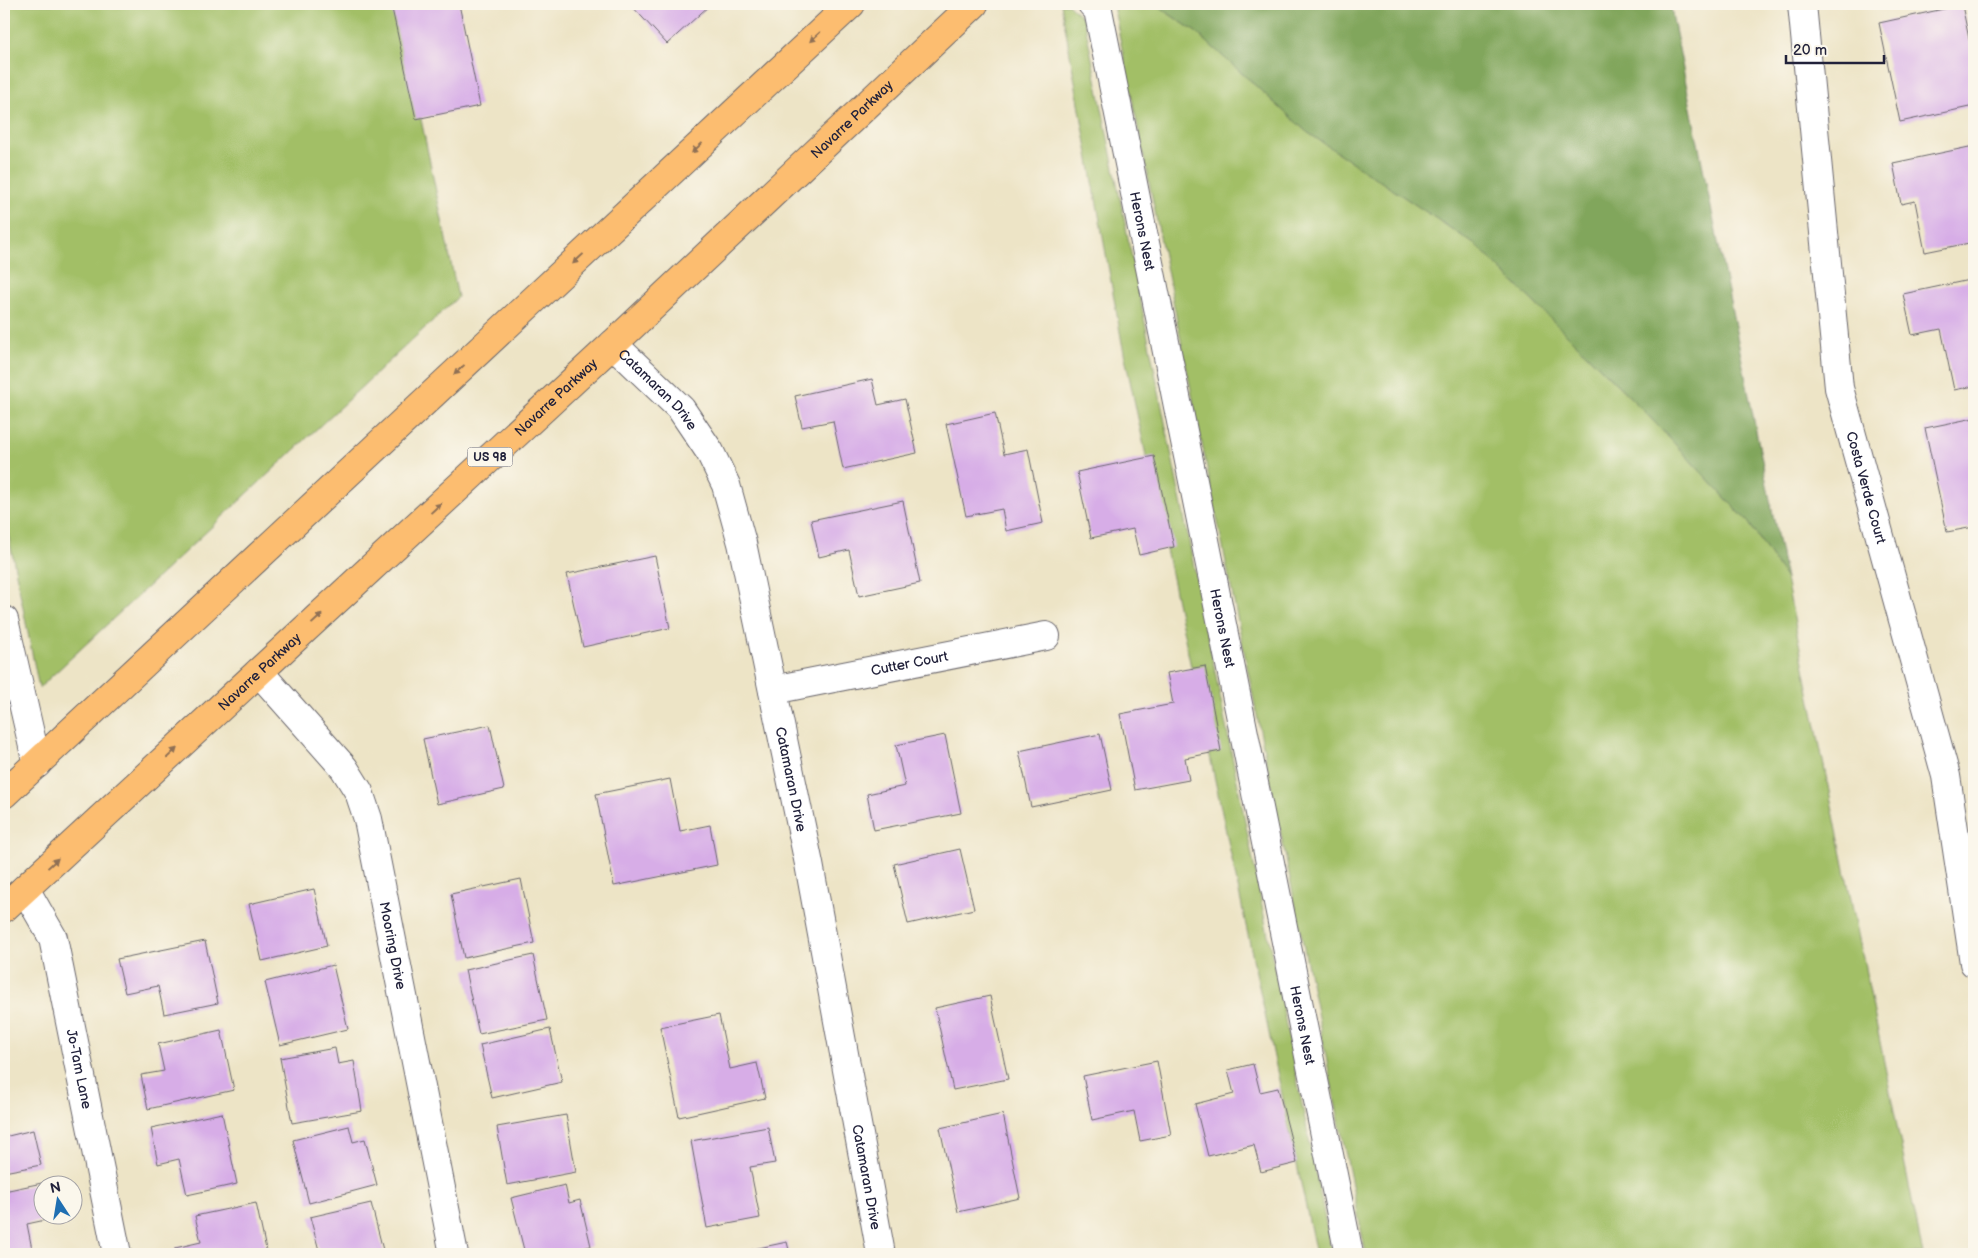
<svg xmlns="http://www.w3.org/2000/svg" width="1978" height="1258" font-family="'Balsamiq Sans',sans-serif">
<rect width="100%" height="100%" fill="#fbf7ec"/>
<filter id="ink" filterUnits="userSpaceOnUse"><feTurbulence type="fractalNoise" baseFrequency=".02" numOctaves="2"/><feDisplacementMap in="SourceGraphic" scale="10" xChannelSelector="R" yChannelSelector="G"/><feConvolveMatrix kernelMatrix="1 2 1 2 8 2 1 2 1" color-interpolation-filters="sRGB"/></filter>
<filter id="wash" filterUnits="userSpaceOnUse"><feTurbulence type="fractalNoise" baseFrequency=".0096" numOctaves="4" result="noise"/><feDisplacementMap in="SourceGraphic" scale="20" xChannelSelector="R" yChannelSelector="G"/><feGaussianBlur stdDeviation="1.12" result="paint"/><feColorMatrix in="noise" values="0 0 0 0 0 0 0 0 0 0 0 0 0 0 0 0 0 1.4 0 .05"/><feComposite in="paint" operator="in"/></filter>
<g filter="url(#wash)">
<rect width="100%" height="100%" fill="#ede4c6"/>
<g fill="#a2bf66" stroke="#627050">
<path d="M4 4H397L458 297 39 688 4 513Z"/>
<path d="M1061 4H1068L1084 19 1332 1254H1316L1122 343Z"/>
<path d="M1113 4H1154L1196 32 1307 132 1477 246 1643 410 1749 523 1786 579 1923 1254H1366Z"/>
</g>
<path fill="#81a65b" stroke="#52644b" d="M1154 4H1670L1786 579 1749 523 1643 410 1477 246 1307 132 1196 32Z"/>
<g id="blocks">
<g fill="#d7ade7">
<path d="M391 4H459L480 106 416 119Z"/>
<path d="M630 4H711L667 44Z"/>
<path d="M1962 5 1974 63V106L1900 122 1879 23Z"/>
<path d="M1974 146V242L1925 252 1915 201 1901 204 1893 163Z"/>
<path d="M1974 279V386L1954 390 1941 329 1912 335 1903 294Z"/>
<path d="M872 379 878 405 905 399 917 453 843 469 833 421 802 427 795 396Z"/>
<path d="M995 413 1004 454 1028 449 1043 523 1006 531 1002 509 966 516 946 424Z"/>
<path d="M1974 418V527L1947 532 1925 428Z"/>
<path d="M1154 456 1174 547 1139 555 1133 529 1091 538 1077 472Z"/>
<path d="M903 501 920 583 859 596 849 550 819 557 811 520Z"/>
<path d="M655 556 670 628 583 647 567 574Z"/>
<path d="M1205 666 1221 751 1185 758 1189 780 1135 790 1120 714 1173 704 1167 673Z"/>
<path d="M490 725 504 789 437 804 423 739Z"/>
<path d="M1100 734 1112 790 1031 807 1019 751Z"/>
<path d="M945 735 961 813 874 830 867 794 905 786 896 745Z"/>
<path d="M670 779 680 831 710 825 717 865 614 886 596 794Z"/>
<path d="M960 849 974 909 908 924 894 864Z"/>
<path d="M521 879 534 943 464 958 451 894Z"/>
<path d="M314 889 327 946 262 961 249 904Z"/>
<path d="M205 941 218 1003 164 1014 158 986 125 993 117 959Z"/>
<path d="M533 955 547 1020 479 1034 465 970Z"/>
<path d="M333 965 348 1029 280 1045 265 982Z"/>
<path d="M990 996 1008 1079 953 1090 935 1008Z"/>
<path d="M719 1015 730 1069 757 1063 765 1098 679 1117 660 1027Z"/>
<path d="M550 1029 562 1082 492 1098 480 1045Z"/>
<path d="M221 1030 234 1090 148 1109 141 1075 164 1071 158 1044Z"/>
<path d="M335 1048 338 1064 354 1061 362 1111 292 1123 280 1058Z"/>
<path d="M1157 1061 1171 1135 1140 1141 1134 1111 1092 1120 1083 1076Z"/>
<path d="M1253 1064 1260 1092 1278 1088 1297 1163 1261 1172 1254 1145 1208 1156 1195 1104 1234 1094 1228 1070Z"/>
<path d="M222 1113 237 1184 187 1195 179 1159 158 1164 151 1128Z"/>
<path d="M1003 1114 1020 1198 958 1212 940 1128Z"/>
<path d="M566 1115 576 1172 507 1185 497 1127Z"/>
<path d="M349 1126 353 1142 365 1139 377 1185 309 1203 293 1140Z"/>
<path d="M768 1127 775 1163 750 1167 760 1218 707 1228 691 1141Z"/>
<path d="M33 1130 41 1165 4 1172V1137Z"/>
<path d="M42 1183V1216H49L50 1219 27 1224 33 1254H4V1191Z"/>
<path d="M565 1185 569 1203 580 1200 591 1246 559 1254H525L511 1198Z"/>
<path d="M256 1203 267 1254H176L175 1248 201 1242 195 1216Z"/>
<path d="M371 1203 384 1254H320L310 1217Z"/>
<path d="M787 1242 790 1254H735V1253Z"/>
</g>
</g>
</g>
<g filter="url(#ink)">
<use href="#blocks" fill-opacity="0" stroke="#69666c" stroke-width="1"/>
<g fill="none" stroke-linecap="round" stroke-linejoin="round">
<g stroke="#69666c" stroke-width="30">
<g id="minor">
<path id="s1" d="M1092 4 1098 10 1349 1254"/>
<path id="s2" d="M1802 4 1839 388 1946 776 1974 963"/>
<path id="s3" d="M613 344 681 409 710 452 726 485 742 543 809 864 881 1254"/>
<path d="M4 620 37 764"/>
<path id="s4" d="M259 672 344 768 359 792 368 819 454 1254"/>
<path id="s5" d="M773 690 1046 636"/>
<path id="s6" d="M25 889 53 938 117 1254"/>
</g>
</g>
<g stroke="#69666c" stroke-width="30">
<g id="highway">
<path d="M4 794 851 4"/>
<path id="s7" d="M4 908 613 344 974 4"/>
</g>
</g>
<use href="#minor" stroke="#fff" stroke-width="28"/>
<use href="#highway" stroke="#fcbd6f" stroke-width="28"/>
</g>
<defs><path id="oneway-solid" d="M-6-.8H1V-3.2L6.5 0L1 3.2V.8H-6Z" transform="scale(1.25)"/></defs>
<g fill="#8f7055">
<use href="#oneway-solid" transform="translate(815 37) rotate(137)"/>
<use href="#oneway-solid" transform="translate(697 148) rotate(137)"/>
<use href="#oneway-solid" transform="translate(578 259) rotate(137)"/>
<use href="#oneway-solid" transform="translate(459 370) rotate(137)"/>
<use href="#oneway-solid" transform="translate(436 508) rotate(-43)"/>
<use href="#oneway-solid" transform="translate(317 619) rotate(-43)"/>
<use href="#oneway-solid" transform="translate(172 753) rotate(-43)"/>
<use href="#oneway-solid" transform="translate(53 863) rotate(-43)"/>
</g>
</g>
<g text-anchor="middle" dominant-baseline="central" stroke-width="5" stroke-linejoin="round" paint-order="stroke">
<rect fill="#fbf7ec" stroke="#636270" stroke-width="1" x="467.5" y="447.5" width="45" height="19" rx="4"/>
<g font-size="12" font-weight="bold" fill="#22223b">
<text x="490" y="457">US 98</text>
</g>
<g font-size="14" fill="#22223b" stroke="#fbf7ec">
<text stroke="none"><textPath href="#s7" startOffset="1158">Navarre Parkway</textPath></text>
<text stroke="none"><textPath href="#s1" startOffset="234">Herons Nest</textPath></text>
<text stroke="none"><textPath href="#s3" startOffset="64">Catamaran Drive</textPath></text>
<text stroke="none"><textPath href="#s7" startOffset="752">Navarre Parkway</textPath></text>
<text stroke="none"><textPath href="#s2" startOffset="489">Costa Verde Court</textPath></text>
<text stroke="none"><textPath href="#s1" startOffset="639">Herons Nest</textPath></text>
<text stroke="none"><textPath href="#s5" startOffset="139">Cutter Court</textPath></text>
<text stroke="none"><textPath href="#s7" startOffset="348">Navarre Parkway</textPath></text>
<text stroke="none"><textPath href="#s3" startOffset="484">Catamaran Drive</textPath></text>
<text stroke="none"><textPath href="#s4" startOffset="314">Mooring Drive</textPath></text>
<text stroke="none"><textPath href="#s1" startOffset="1044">Herons Nest</textPath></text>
<text stroke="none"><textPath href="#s6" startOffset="190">Jo-Tam Lane</textPath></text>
<text stroke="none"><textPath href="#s3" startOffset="889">Catamaran Drive</textPath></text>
</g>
</g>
<rect width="1978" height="1258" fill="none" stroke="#fbf7ec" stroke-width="20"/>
<g transform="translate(58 1200) rotate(348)"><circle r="24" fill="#fbf7ec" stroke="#a4a2a5"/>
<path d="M0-4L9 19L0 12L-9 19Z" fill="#1f6fb2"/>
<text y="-8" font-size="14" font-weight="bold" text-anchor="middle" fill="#22223b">N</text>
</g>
<path d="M1786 55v8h98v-8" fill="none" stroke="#22223b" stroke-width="2.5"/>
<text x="1793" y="55" font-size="15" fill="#22223b" stroke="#fbf7ec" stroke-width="4" paint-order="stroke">20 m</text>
</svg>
